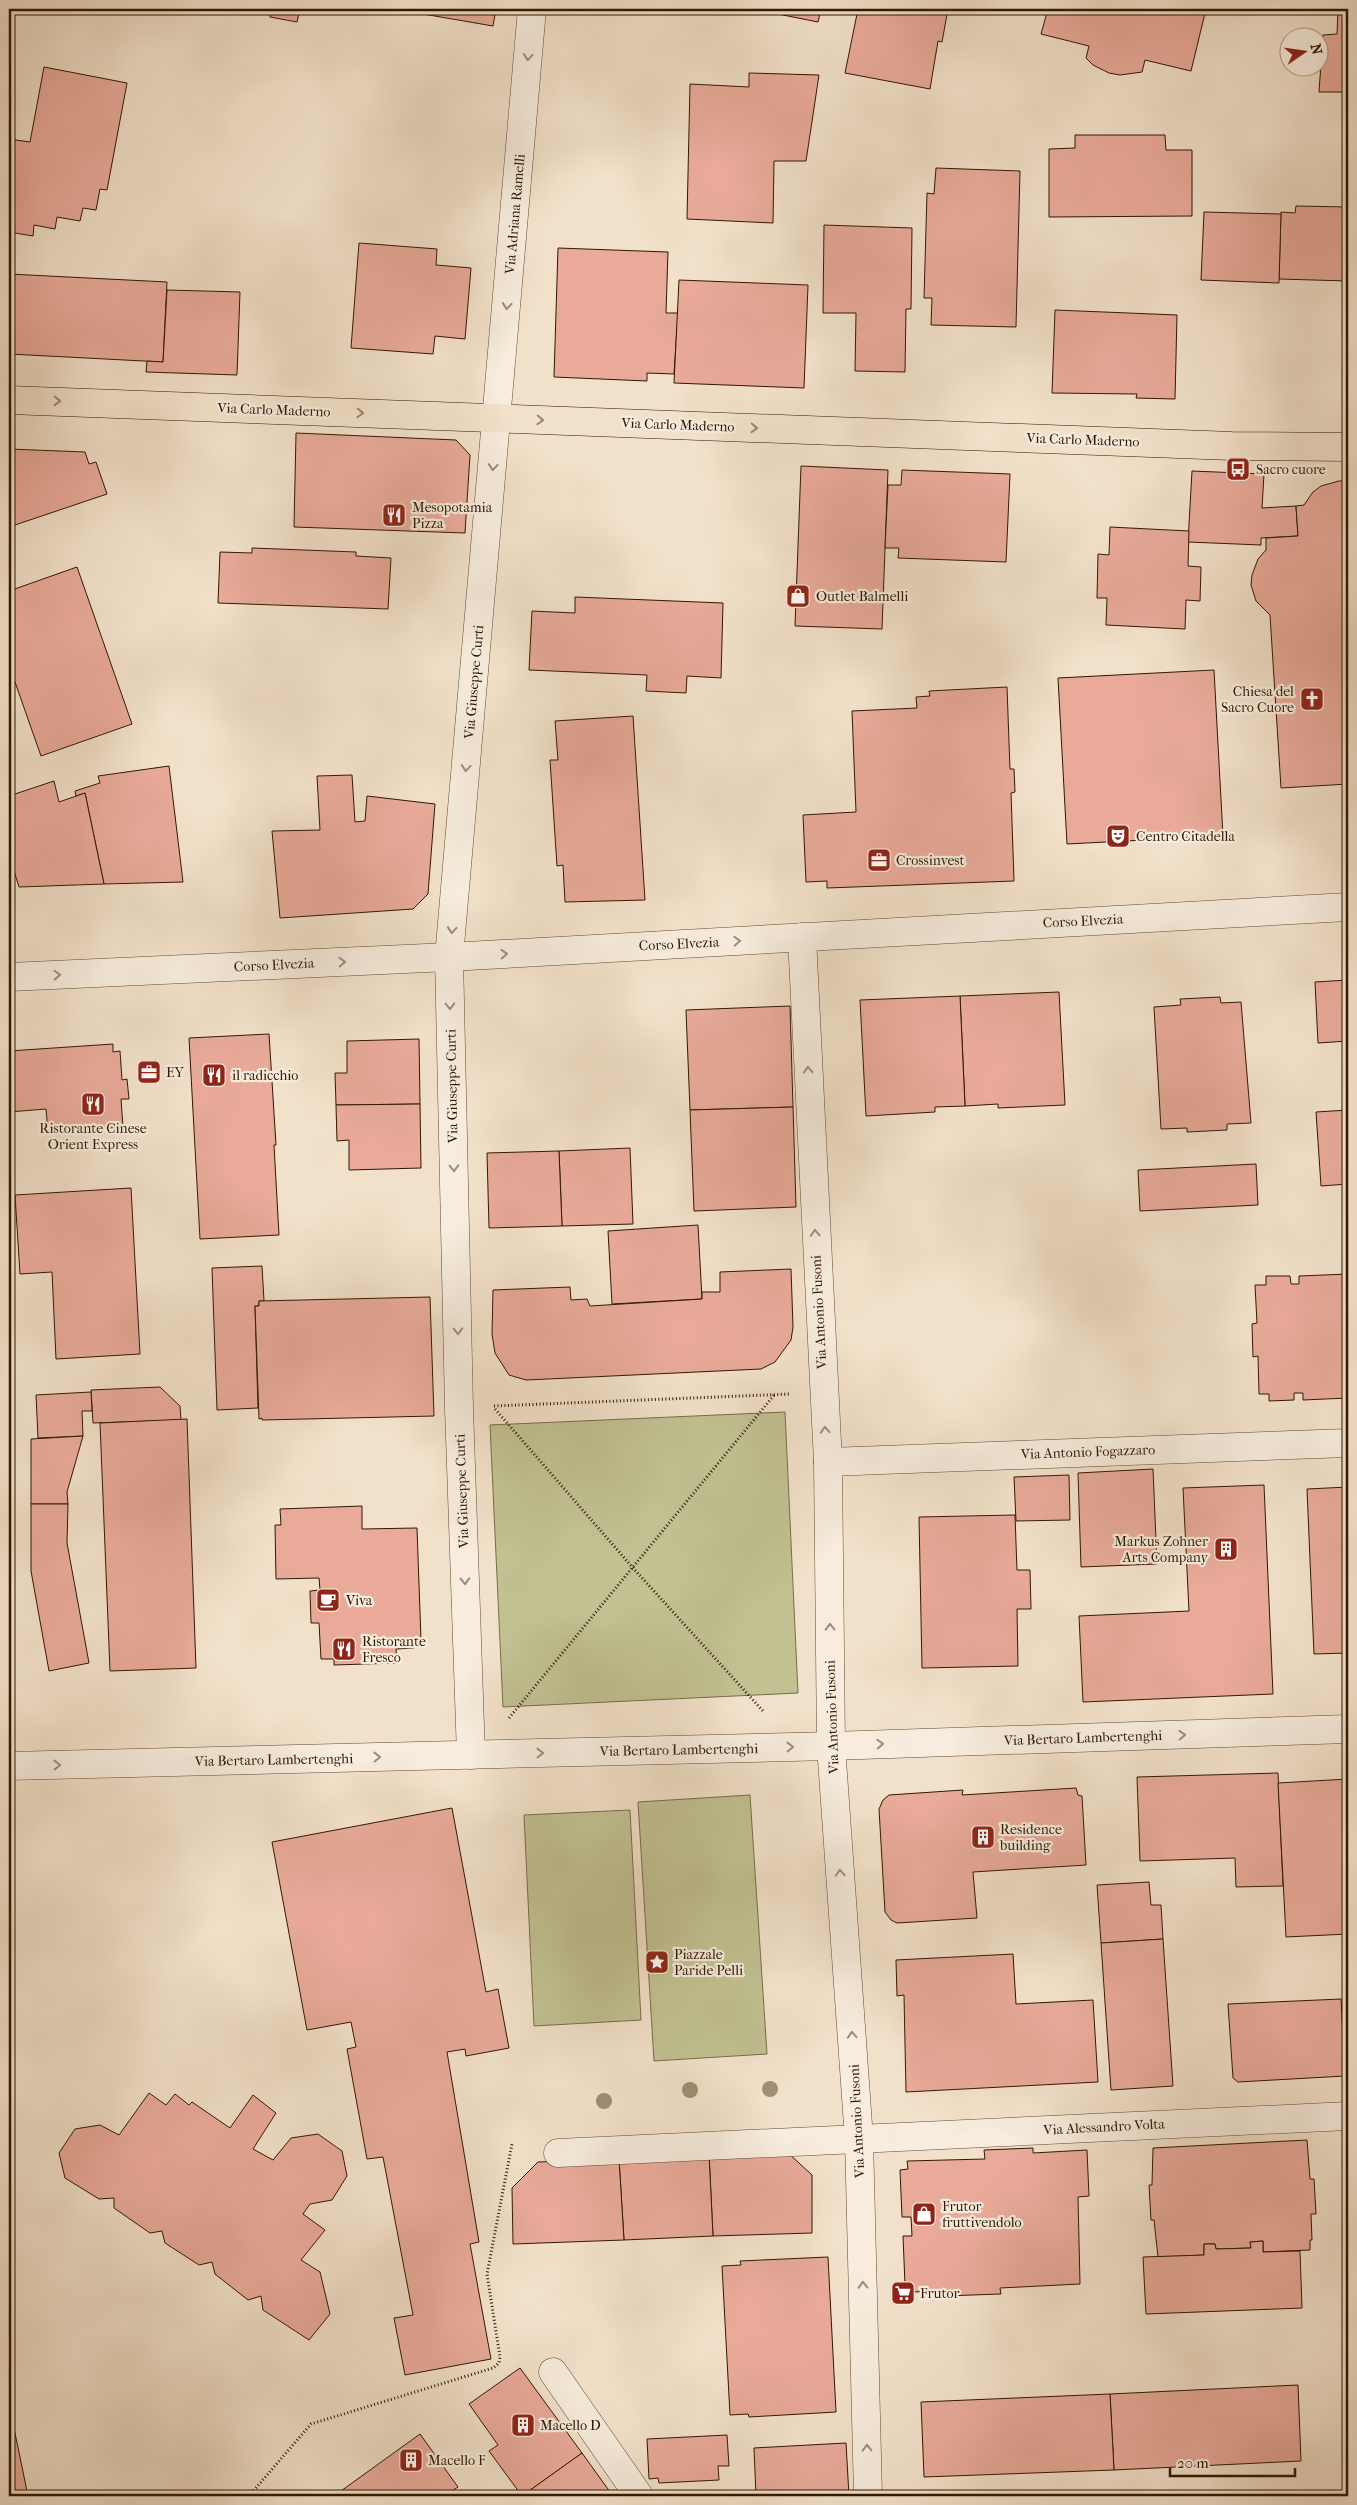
<svg xmlns="http://www.w3.org/2000/svg" width="1357" height="2505" font-family="'IM FELL French Canon',serif">
<rect width="100%" height="100%" fill="#f2e1ca"/>
<filter id="stains"><feTurbulence type="fractalNoise" baseFrequency=".004" numOctaves="4"/><feColorMatrix values="0 0 0 0 .2 0 0 0 0 .09 0 0 0 0 .02 0 0 0 .5 -.17"/></filter>
<radialGradient id="worn" r=".72"><stop offset=".6" stop-color="#630" stop-opacity="0"/><stop offset="1" stop-color="#630" stop-opacity=".3"/></radialGradient>
<g fill="#c1c192" stroke="#796c49">
<path d="M785 1412 798 1693 503 1707 490 1425Z"/>
<path d="M750 1795 767 2054 654 2061 638 1802Z"/>
<path d="M630 1810 641 2020 534 2026 524 1815Z"/>
</g>
<g fill="#e9aa9a" stroke="#311700">
<path d="M271 9H300L297 22 270 17Z"/>
<path d="M394 9H496L493 26Z"/>
<path d="M769 9H821L818 22 773 13V9Z"/>
<path d="M858 9H948L942 42 938 41 930 89 845 73Z"/>
<path d="M1048 9H1206L1191 71 1145 60 1142 72 1120 75 1109 73 1093 65 1086 58 1089 46 1041 34Z"/>
<path d="M1338 9H1348V92H1319L1323 35 1337 34Z"/>
<path d="M44 67 127 83 107 190 100 189 96 210 83 208 80 221 57 217 55 229 34 225 33 236 9 232V139L30 142Z"/>
<path d="M749 73 819 75 806 161H774L773 223 687 219 690 84 749 87Z"/>
<path d="M1075 135H1165L1166 150H1192V216L1049 217V149L1075 148Z"/>
<path d="M936 168 1020 171 1016 327 931 325 932 298H924L927 193 934 194Z"/>
<path d="M1296 206 1348 207V281L1279 279 1281 212 1295 213Z"/>
<path d="M1204 212 1281 214 1279 283 1201 280Z"/>
<path d="M824 225 912 228 911 309H906L905 372 855 371 856 313H823Z"/>
<path d="M359 243 437 249 436 265 471 268 465 339 435 336 433 354 351 348Z"/>
<path d="M558 248 668 252 666 313H678L674 374 647 373V381L554 377Z"/>
<path d="M9 274 167 282 163 362 9 354Z"/>
<path d="M679 280 808 285 804 388 674 383Z"/>
<path d="M167 290 240 292 237 375 146 372 147 361 163 362Z"/>
<path d="M1055 310 1177 315 1175 399 1136 398 1137 394 1052 393Z"/>
<path d="M296 433 456 440 470 455 465 533 294 527Z"/>
<path d="M9 449 85 452 89 464 96 462 107 494 9 527Z"/>
<path d="M801 466 888 470 882 629 795 626Z"/>
<path d="M902 470 1010 474 1006 562 898 558 899 548H885L888 485H901Z"/>
<path d="M1192 471 1264 474 1262 508 1296 506 1298 536 1261 538V545L1188 542Z"/>
<path d="M1339 481H1348V784L1281 788 1270 615 1256 601 1251 585 1252 575 1258 559 1266 550V538L1298 536 1296 506 1304 505 1313 492 1321 486Z"/>
<path d="M1110 527 1189 531 1188 566 1201 567 1200 601 1186 600 1185 629 1106 625 1107 598H1097L1098 554 1109 555Z"/>
<path d="M252 548 356 552V556L391 558 388 609 218 603 220 552 252 553Z"/>
<path d="M77 567 132 724 41 756 9 665V591Z"/>
<path d="M575 597 723 603 721 678 687 676 686 693 646 691 647 675 529 670 532 611 575 613Z"/>
<path d="M1214 670 1223 836 1067 844 1058 678Z"/>
<path d="M1007 687 1010 769H1014L1015 792 1011 793 1014 881 827 888V881L806 882 803 815 856 812 852 711 917 708 916 697 930 696 929 691Z"/>
<path d="M633 716 645 900 565 902 563 865 557 866 550 760H558L555 721Z"/>
<path d="M169 766 183 882 104 884 85 793 76 796 75 791 100 783 98 776Z"/>
<path d="M352 775 355 822 365 821 367 796 435 804 428 894 413 909 280 918 272 831 320 830 317 776Z"/>
<path d="M54 781 59 802 85 793 104 884 19 887 9 855V796Z"/>
<path d="M1348 980V1041L1318 1043 1315 982Z"/>
<path d="M1059 992 1065 1105 998 1108V1104L965 1106 960 996Z"/>
<path d="M960 996 965 1106 935 1107V1112L866 1116 860 1000Z"/>
<path d="M1220 997 1221 1003 1241 1002 1251 1123 1227 1124V1130L1187 1132V1128L1161 1129 1154 1007 1181 1005 1180 999Z"/>
<path d="M790 1006 793 1107 690 1110 686 1010Z"/>
<path d="M269 1034 276 1145H274L279 1235 200 1239 189 1038Z"/>
<path d="M419 1039 420 1104 336 1105 335 1073H347V1041Z"/>
<path d="M113 1044V1052L120 1051 122 1080 127 1079 129 1099H121L123 1127 48 1132 46 1109 9 1112V1051Z"/>
<path d="M420 1104 421 1168 349 1170V1140L337 1141 336 1105Z"/>
<path d="M793 1107 796 1207 694 1211 690 1110Z"/>
<path d="M1348 1110V1184L1321 1186 1316 1112Z"/>
<path d="M630 1148 633 1224 562 1226 559 1151Z"/>
<path d="M559 1151 562 1226 489 1228 487 1153Z"/>
<path d="M1256 1164 1258 1205 1140 1211 1138 1170Z"/>
<path d="M131 1188 140 1354 56 1359 52 1272 20 1274 15 1195Z"/>
<path d="M698 1225 702 1299 612 1304 608 1231Z"/>
<path d="M262 1266 264 1301H259V1306H255L258 1408 217 1410 212 1268Z"/>
<path d="M791 1269 793 1327 791 1340 775 1362 761 1369 526 1380 509 1375 495 1353 492 1334 493 1290 570 1287 571 1300 587 1299 590 1306 702 1299V1292H720V1272Z"/>
<path d="M1348 1274V1398L1303 1400V1393H1294V1400L1269 1401V1394H1259L1258 1356 1253 1357 1252 1324 1257 1323 1255 1285H1266V1276H1290L1291 1284H1299V1276Z"/>
<path d="M430 1297 434 1416 262 1420V1418L259 1419 255 1306H259V1301Z"/>
<path d="M160 1387 180 1406 181 1420 93 1423 91 1390Z"/>
<path d="M91 1392 92 1411H82L83 1436 38 1438 36 1395Z"/>
<path d="M187 1419 196 1668 110 1671 100 1423Z"/>
<path d="M83 1436 67 1492 68 1504H31V1439Z"/>
<path d="M1153 1469 1157 1564 1081 1567 1078 1473Z"/>
<path d="M1069 1475 1070 1520 1016 1521 1014 1477Z"/>
<path d="M1264 1485 1273 1694 1083 1702 1079 1616 1189 1611 1183 1488Z"/>
<path d="M1348 1487V1653L1314 1654 1307 1489Z"/>
<path d="M31 1504H68L67 1543 89 1663 49 1671 31 1571Z"/>
<path d="M362 1506V1529L417 1528 421 1640H414V1648L396 1649 397 1663 334 1665V1659H321L319 1623H311L310 1591 320 1590 319 1578 276 1579 275 1525H281L280 1509Z"/>
<path d="M1015 1515 1017 1570H1030L1031 1609H1017L1018 1666 922 1668 919 1517Z"/>
<path d="M9 1652 11 1732H9Z"/>
<path d="M1278 1773 1283 1886 1236 1887 1235 1858 1140 1861 1137 1777Z"/>
<path d="M1348 1779V1934L1286 1937 1278 1783Z"/>
<path d="M1076 1788 1078 1795 1082 1796 1086 1865 973 1872 977 1918 897 1923 891 1920 885 1912 879 1809 883 1800 889 1795 963 1790 962 1795Z"/>
<path d="M452 1808 486 1992 498 1989 509 2048 466 2056 465 2049 447 2052 479 2242 470 2244 491 2359 405 2375 394 2318 413 2315 383 2157 367 2159 347 2049 356 2047 351 2022 307 2030 272 1842Z"/>
<path d="M1149 1882 1151 1905H1161L1163 1939 1101 1943 1097 1885Z"/>
<path d="M1163 1939 1173 2086 1111 2090 1101 1943Z"/>
<path d="M1013 1954 1016 2004 1093 2000 1098 2082 906 2092 904 1995 897 1996 896 1960Z"/>
<path d="M1341 1999 1345 2076 1238 2082 1233 2078 1228 2004Z"/>
<path d="M149 2093 166 2105 175 2094 189 2105 192 2102 230 2128 253 2095 276 2113 253 2149 273 2160 291 2138 318 2134 342 2151 347 2176 332 2200 310 2204 303 2214 325 2230 301 2260 320 2272 330 2314 309 2340 263 2310 261 2296 248 2300 215 2274 212 2262 199 2265 165 2243 162 2231 150 2233 114 2208V2198L99 2199 65 2178 59 2153 75 2129 100 2125 119 2135Z"/>
<path d="M1307 2140 1310 2179H1314L1316 2214H1311L1312 2240H1310V2250L1263 2252V2241L1250 2242 1251 2248 1216 2249 1215 2244H1204V2255L1158 2257 1154 2220H1151L1149 2185H1152L1153 2148Z"/>
<path d="M1033 2148V2153L1087 2150 1089 2196 1078 2197 1080 2284 1000 2288 1001 2294 943 2296 942 2291 912 2292V2285H905L903 2236H912L911 2217H902L900 2170 908 2169 907 2161 985 2159 984 2150Z"/>
<path d="M787 2152 812 2175V2233L713 2236 709 2154Z"/>
<path d="M709 2154 713 2236 624 2240 619 2159Z"/>
<path d="M619 2159 624 2240 513 2244 512 2188 538 2162Z"/>
<path d="M1263 2241V2252L1300 2251 1302 2308 1146 2314 1143 2257 1204 2255V2244H1215L1216 2249 1251 2248 1250 2242Z"/>
<path d="M828 2257 836 2412 749 2417 748 2414 730 2415 722 2266 741 2265 740 2261Z"/>
<path d="M520 2368 582 2453 522 2496 489 2451 498 2445 469 2404Z"/>
<path d="M1298 2385 1301 2461 1114 2470 1110 2394Z"/>
<path d="M1110 2394 1114 2470 924 2477 921 2402Z"/>
<path d="M9 2404 28 2496H9Z"/>
<path d="M420 2434 458 2487 444 2496H334Z"/>
<path d="M727 2435 729 2466H718L719 2480 659 2483 658 2478 649 2479 647 2439Z"/>
<path d="M846 2443 849 2496H756L754 2448Z"/>
<path d="M582 2453 613 2496H522Z"/>
</g>
<g fill="none" stroke-linecap="round" stroke-linejoin="round">
<g stroke="#614a32" stroke-width="29">
<g id="minor">
<path d="M802 937 828 1462 831 1746 859 2139 868 2496"/>
<path d="M9 977 449 957 1348 907"/>
<path d="M828 1462 1348 1443"/>
<path d="M471 1755 459 1408 449 957 532 9"/>
<path d="M9 1766 831 1746 1348 1729"/>
<path d="M558 2153 1348 2116"/>
<path d="M553 2372 639 2496"/>
</g>
</g>
<g stroke="#311700" stroke-width="29">
<path id="major" d="M9 400 1232 446 1348 447"/>
</g>
<g stroke="#311700" stroke-width="3" stroke-dasharray="1 2.5" stroke-linecap="butt">
<path d="M494 1406 790 1394"/>
<path d="M495 1409 633 1568 763 1711"/>
<path d="M509 1718 775 1394"/>
<path d="M249 2496 311 2424 493 2368 499 2363 500 2357 487 2274 512 2144"/>
</g>
<use href="#minor" stroke="#f7ecdd" stroke-width="28"/>
<use href="#major" stroke="#f2e1ca" stroke-width="28"/>
</g>
<g fill="#a08e73">
<circle cx="770" cy="2089" r="8"/>
<circle cx="690" cy="2090" r="8"/>
<circle cx="604" cy="2101" r="8"/>
</g>
<defs><path id="oneway-chevron" d="M-2-3.5L2.5 0L-2 3.5" fill="none" stroke-width="1.6" stroke-linecap="round" stroke-linejoin="round" transform="scale(1.25)"/></defs>
<g stroke="#9e8c7a">
<use href="#oneway-chevron" transform="translate(528 57) rotate(95)"/>
<use href="#oneway-chevron" transform="translate(507 306) rotate(95)"/>
<use href="#oneway-chevron" transform="translate(493 467) rotate(95)"/>
<use href="#oneway-chevron" transform="translate(466 768) rotate(95)"/>
<use href="#oneway-chevron" transform="translate(452 930) rotate(95)"/>
<use href="#oneway-chevron" transform="translate(737 941) rotate(-3)"/>
<use href="#oneway-chevron" transform="translate(504 954) rotate(-3)"/>
<use href="#oneway-chevron" transform="translate(342 962) rotate(-3)"/>
<use href="#oneway-chevron" transform="translate(57 975) rotate(-3)"/>
<use href="#oneway-chevron" transform="translate(450 1006) rotate(89)"/>
<use href="#oneway-chevron" transform="translate(808 1070) rotate(-93)"/>
<use href="#oneway-chevron" transform="translate(454 1168) rotate(89)"/>
<use href="#oneway-chevron" transform="translate(815 1233) rotate(-93)"/>
<use href="#oneway-chevron" transform="translate(458 1331) rotate(89)"/>
<use href="#oneway-chevron" transform="translate(825 1430) rotate(-94)"/>
<use href="#oneway-chevron" transform="translate(465 1581) rotate(88)"/>
<use href="#oneway-chevron" transform="translate(830 1627) rotate(-91)"/>
<use href="#oneway-chevron" transform="translate(1182 1735) rotate(-2)"/>
<use href="#oneway-chevron" transform="translate(880 1744) rotate(-2)"/>
<use href="#oneway-chevron" transform="translate(790 1747) rotate(-1)"/>
<use href="#oneway-chevron" transform="translate(540 1753) rotate(-1)"/>
<use href="#oneway-chevron" transform="translate(377 1757) rotate(-1)"/>
<use href="#oneway-chevron" transform="translate(57 1765) rotate(-1)"/>
<use href="#oneway-chevron" transform="translate(840 1873) rotate(-94)"/>
<use href="#oneway-chevron" transform="translate(852 2035) rotate(-94)"/>
<use href="#oneway-chevron" transform="translate(863 2285) rotate(-91)"/>
<use href="#oneway-chevron" transform="translate(867 2448) rotate(-91)"/>
</g>
<g stroke="#9b866f">
<use href="#oneway-chevron" transform="translate(57 401) rotate(2)"/>
<use href="#oneway-chevron" transform="translate(360 413) rotate(2)"/>
<use href="#oneway-chevron" transform="translate(540 420) rotate(2)"/>
<use href="#oneway-chevron" transform="translate(754 428) rotate(2)"/>
</g>
<defs>
<g id="bus-square" transform="scale(1.25)"><rect x="-9" y="-9" width="18" height="18" rx="4" fill="#8f2418" stroke="#f7ecdd"/><path d="M-5-6H5V4H4V6H2V4H-2V6H-4V4H-5ZM-3.5-4V0h7V-4ZM-3.5 1.2v1.5H-2V1.2ZM2 1.2v1.5H3.5V1.2Z" fill="#fff"/></g>
<g id="restaurant-square" transform="scale(1.25)"><rect x="-9" y="-9" width="18" height="18" rx="4" fill="#8f2418" stroke="#f7ecdd"/><path d="M-5-6h1v4h1v-4h1v4h1v-4h1v5L-1.5 .5V6h-2V.5L-5-1ZM5-6V6H3V1.5H1.5Q1.5-4 5-6Z" fill="#fff"/></g>
<g id="shop-square" transform="scale(1.25)"><rect x="-9" y="-9" width="18" height="18" rx="4" fill="#8f2418" stroke="#f7ecdd"/><path d="M-5-2.5h2.3a2.7 3.5 0 0 1 5.4 0H5L5.5 6h-11ZM-1.5-2.5h3a1.5 2.3 0 0 0-3 0Z" fill="#fff"/></g>
<g id="church-square" transform="scale(1.25)"><rect x="-9" y="-9" width="18" height="18" rx="4" fill="#8f2418" stroke="#f7ecdd"/><path d="M-1.2-6h2.4v3.5h3.3v2.4h-3.3V6h-2.4V-.1h-3.3v-2.4h3.3Z" fill="#fff"/></g>
<g id="theatre-square" transform="scale(1.25)"><rect x="-9" y="-9" width="18" height="18" rx="4" fill="#8f2418" stroke="#f7ecdd"/><path d="M-5-5.5Q0-4 5-5.5V0Q5 5 0 6Q-5 5-5 0ZM-3.3-2.5H-1v1.5H-3.3ZM1-2.5H3.3v1.5H1ZM-2.8 1Q0 5.5 2.8 1Z" fill="#fff"/></g>
<g id="office-square" transform="scale(1.25)"><rect x="-9" y="-9" width="18" height="18" rx="4" fill="#8f2418" stroke="#f7ecdd"/><path d="M-6-3h4V-5.5h4V-3h4V5H-6ZM-1-4.5V-3h2v-1.5ZM-6 0V1H6V0Z" fill="#fff"/></g>
<g id="building-square" transform="scale(1.25)"><rect x="-9" y="-9" width="18" height="18" rx="4" fill="#8f2418" stroke="#f7ecdd"/><path d="M-4-6H4V6H1V3H-1V6H-4ZM-2.5-4.3h1.7v1.8h-1.7ZM.8-4.3h1.7v1.8H.8ZM-2.5-1h1.7V.8h-1.7ZM.8-1h1.7V.8H.8Z" fill="#fff"/></g>
<g id="cafe-square" transform="scale(1.25)"><rect x="-9" y="-9" width="18" height="18" rx="4" fill="#8f2418" stroke="#f7ecdd"/><path d="M-5.5-4.5H6V0H3Q3 3.5 0 3.5H-2.5Q-5.5 3.5-5.5 0ZM3-3.2v2h1.7v-2ZM-6 4.5H4V6H-6Z" fill="#fff"/></g>
<g id="sight-square" transform="scale(1.25)"><rect x="-9" y="-9" width="18" height="18" rx="4" fill="#8f2418" stroke="#f7ecdd"/><path d="M0-6L1.8-2.2L6-1.7L2.9 1.2L3.7 5.4L0 3.3L-3.7 5.4L-2.9 1.2L-6-1.7L-1.8-2.2Z" fill="#fff"/></g>
<g id="supermarket-square" transform="scale(1.25)"><rect x="-9" y="-9" width="18" height="18" rx="4" fill="#8f2418" stroke="#f7ecdd"/><path d="M-6-5.5h2.5l.6 2H6L4.5 2H-2.5L-4.4-4H-6ZM-1.5 3.2a1.3 1.3 0 1 0 .1 0ZM3 3.2a1.3 1.3 0 1 0 .1 0Z" fill="#fff"/></g>
</defs>
<g fill-rule="evenodd">
<use href="#bus-square" x="1238" y="469"/>
<use href="#restaurant-square" x="394" y="515"/>
<use href="#shop-square" x="798" y="596"/>
<use href="#church-square" x="1312" y="699"/>
<use href="#theatre-square" x="1118" y="836"/>
<use href="#office-square" x="879" y="860"/>
<use href="#office-square" x="149" y="1072"/>
<use href="#restaurant-square" x="214" y="1075"/>
<use href="#restaurant-square" x="93" y="1104"/>
<use href="#building-square" x="1226" y="1549"/>
<use href="#cafe-square" x="328" y="1600"/>
<use href="#restaurant-square" x="344" y="1649"/>
<use href="#building-square" x="983" y="1837"/>
<use href="#sight-square" x="657" y="1962"/>
<use href="#shop-square" x="924" y="2214"/>
<use href="#supermarket-square" x="903" y="2293"/>
<use href="#building-square" x="523" y="2425"/>
<use href="#building-square" x="411" y="2460"/>
</g>
<g text-anchor="middle" dominant-baseline="central" stroke-width="4.5" stroke-linejoin="round" paint-order="stroke">
<g font-size="14" fill="#311700" stroke="#f7ecdd">
<text transform="translate(515 214) rotate(-85)">Via Adriana Ramelli</text>
<text transform="translate(274 410) rotate(2)">Via Carlo Maderno</text>
<text transform="translate(678 425) rotate(2)">Via Carlo Maderno</text>
<text transform="translate(1083 440) rotate(2)">Via Carlo Maderno</text>
<text transform="translate(474 682) rotate(-85)">Via Giuseppe Curti</text>
<text transform="translate(1083 921) rotate(-3)">Corso Elvezia</text>
<text transform="translate(679 944) rotate(-3)">Corso Elvezia</text>
<text transform="translate(274 965) rotate(-3)">Corso Elvezia</text>
<text transform="translate(452 1086) rotate(-91)">Via Giuseppe Curti</text>
<text transform="translate(819 1312) rotate(-93)">Via Antonio Fusoni</text>
<text transform="translate(1088 1452) rotate(-2)">Via Antonio Fogazzaro</text>
<text transform="translate(462 1491) rotate(-92)">Via Giuseppe Curti</text>
<text transform="translate(832 1717) rotate(-92)">Via Antonio Fusoni</text>
<text transform="translate(1083 1738) rotate(-2)">Via Bertaro Lambertenghi</text>
<text transform="translate(679 1750) rotate(-1)">Via Bertaro Lambertenghi</text>
<text transform="translate(274 1760) rotate(-1)">Via Bertaro Lambertenghi</text>
<text transform="translate(857 2121) rotate(-93)">Via Antonio Fusoni</text>
<text transform="translate(1104 2127) rotate(-3)">Via Alessandro Volta</text>
</g>
<g font-size="14" fill="#311700" stroke="#f7ecdd" text-anchor="start">
<text x="1256" y="469">Sacro cuore</text>
<text x="412" y="507">Mesopotamia<tspan x="412" dy="16">Pizza</tspan></text>
<text x="816" y="596">Outlet Balmelli</text>
<text x="1294" y="691" text-anchor="end">Chiesa del<tspan x="1294" dy="16">Sacro Cuore</tspan></text>
<text x="1136" y="836">Centro Citadella</text>
<text x="896" y="860">Crossinvest</text>
<text x="166" y="1072">EY</text>
<text x="232" y="1075">il radicchio</text>
<text x="93" y="1128" text-anchor="middle">Ristorante Cinese<tspan x="93" dy="16">Orient Express</tspan></text>
<text x="1208" y="1541" text-anchor="end">Markus Zohner<tspan x="1208" dy="16">Arts Company</tspan></text>
<text x="346" y="1600">Viva</text>
<text x="362" y="1641">Ristorante<tspan x="362" dy="16">Fresco</tspan></text>
<text x="1000" y="1829">Residence<tspan x="1000" dy="16">building</tspan></text>
<text x="674" y="1954">Piazzale<tspan x="674" dy="16">Paride Pelli</tspan></text>
<text x="942" y="2206">Frutor<tspan x="942" dy="16">fruttivendolo</tspan></text>
<text x="920" y="2293">Frutor</text>
<text x="540" y="2425">Macello D</text>
<text x="428" y="2460">Macello F</text>
</g>
</g>
<rect width="1357" height="2505" fill="none" stroke="#f2e1ca" stroke-width="30"/>
<rect x="10" y="10" width="1337" height="2485" fill="none" stroke="#311700" stroke-width="2.5"/>
<rect x="15" y="15" width="1327" height="2475" fill="none" stroke="#311700"/>
<g transform="translate(1304 52) rotate(77)"><circle r="24" fill="#f7ecdd" stroke="#a89785"/>
<path d="M0-4L9 19L0 12L-9 19Z" fill="#8f2418"/>
<text y="-8" font-size="14" font-weight="bold" text-anchor="middle" fill="#311700">N</text>
</g>
<path d="M1170 2468v8h125v-8" fill="none" stroke="#311700" stroke-width="2.5"/>
<text x="1177" y="2468" font-size="15" fill="#311700" stroke="#f7ecdd" stroke-width="4" paint-order="stroke">20 m</text>
<rect width="100%" height="100%" filter="url(#stains)"/>
<rect width="100%" height="100%" fill="url(#worn)"/>
</svg>
